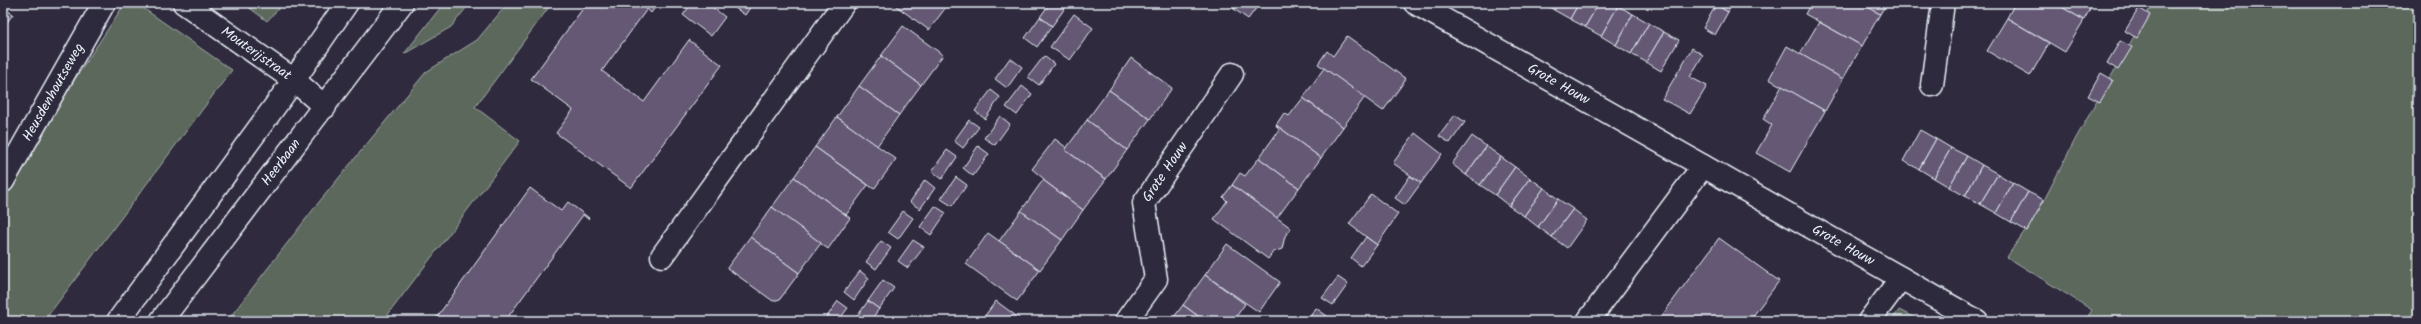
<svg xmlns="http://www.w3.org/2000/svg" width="2421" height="324" font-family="Kalam,sans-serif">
<rect width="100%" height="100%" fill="#2f2a3d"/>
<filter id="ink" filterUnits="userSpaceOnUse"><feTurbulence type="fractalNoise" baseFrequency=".025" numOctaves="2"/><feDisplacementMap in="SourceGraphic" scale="8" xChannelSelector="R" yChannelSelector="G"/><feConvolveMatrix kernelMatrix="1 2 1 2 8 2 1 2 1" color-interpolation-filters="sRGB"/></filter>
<g filter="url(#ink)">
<g fill="#5b675c" stroke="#a2acaa">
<path d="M125 3H131L143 8 232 70 44 321H3V198L73 82Z"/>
<path d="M243 3H284L267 21Z"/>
<path d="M444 3H470L451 27 404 54Z"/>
<path d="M508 3H552L475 107 520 141 383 321H227L319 202 426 72 477 40Z"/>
<path d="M2153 3H2418V321H2085L2092 310 2007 257 2039 210 2076 138Z"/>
<path d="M1899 310 1921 321H1891Z"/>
</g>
<g fill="#655975" stroke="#e8f1f8">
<path d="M587 3H658L651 13 647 9 602 71 644 102 689 40 722 65 631 188 556 133 573 110 531 79Z"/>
<path d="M692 3H707L725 17 711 36 683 15Z"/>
<path d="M728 3H753L745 15Z"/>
<path d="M892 3H949L929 30Z"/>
<path d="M1050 3 1068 4 1052 26 1040 17Z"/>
<path d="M1226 3H1238L1234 9Z"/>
<path d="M1238 3H1260L1248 19 1234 9Z"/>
<path d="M1543 3H1558L1554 10Z"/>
<path d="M1558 3H1579L1570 19 1554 10Z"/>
<path d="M1579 3H1599L1585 27 1570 19Z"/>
<path d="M1599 3H1614L1618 6 1601 36 1585 27Z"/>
<path d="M1718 3H1733L1728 12 1716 5Z"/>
<path d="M1811 3H1861L1880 14 1862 46 1805 14Z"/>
<path d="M1861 3H1887L1880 14Z"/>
<path d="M2015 3H2055L2084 20 2065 52 2007 18Z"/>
<path d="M2055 3H2093L2084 20Z"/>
<path d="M1716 5 1728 12 1715 35 1703 28Z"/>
<path d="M1618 6 1633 14 1616 45 1601 36Z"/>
<path d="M3 8 13 14 3 28Z"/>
<path d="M2139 8 2150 15 2137 38 2125 31Z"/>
<path d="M1074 14 1093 28 1070 60 1050 47Z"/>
<path d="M1633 14 1649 23 1631 54 1616 45Z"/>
<path d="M1040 17 1052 26 1037 47 1025 38Z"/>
<path d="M2007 18 2049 43 2030 76 1987 51Z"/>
<path d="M1819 22 1862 46 1843 79 1800 54Z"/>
<path d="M1649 23 1664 32 1646 62 1631 54Z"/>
<path d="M903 26 943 55 921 85 881 56Z"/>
<path d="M1664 32 1679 40 1661 71 1646 62Z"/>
<path d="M1347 36 1406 79 1383 111 1318 64 1327 51 1333 56Z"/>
<path d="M2120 41 2132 47 2118 70 2107 63Z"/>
<path d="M1787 46 1843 79 1825 111 1769 79Z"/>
<path d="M1692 48 1703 55 1690 77 1707 86 1690 114 1662 99Z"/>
<path d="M881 56 921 85 899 115 859 86Z"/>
<path d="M1044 56 1054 64 1039 85 1028 77Z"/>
<path d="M1010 58 1022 67 1007 88 995 79Z"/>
<path d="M1131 58 1172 88 1150 119 1109 90Z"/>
<path d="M1324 68 1365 97 1343 127 1303 98Z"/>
<path d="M2101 73 2113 80 2100 102 2088 96Z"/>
<path d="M859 86 899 115 877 146 837 117Z"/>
<path d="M1022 86 1032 94 1017 115 1006 107Z"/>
<path d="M1782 86 1825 111 1790 172 1756 153 1772 125 1763 119Z"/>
<path d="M991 90 1000 97 985 119 975 111Z"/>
<path d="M1109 90 1150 119 1127 150 1087 120Z"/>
<path d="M1303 98 1343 127 1321 158 1276 125 1284 113 1289 116Z"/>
<path d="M1455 115 1465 122 1450 143 1439 136Z"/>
<path d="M1000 116 1010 124 995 145 984 138Z"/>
<path d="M837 117 896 159 874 189 815 147Z"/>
<path d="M969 120 979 127 963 148 954 141Z"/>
<path d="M1087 120 1127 150 1106 179 1065 150Z"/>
<path d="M1276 125 1321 158 1299 188 1259 158 1279 130Z"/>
<path d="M1920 130 1936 139 1919 169 1903 161Z"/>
<path d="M1415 133 1442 154 1421 183 1393 163Z"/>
<path d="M1472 136 1486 146 1466 175 1452 164Z"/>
<path d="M1055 139 1067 148 1065 150 1106 179 1083 210 1043 180 1044 179 1032 169Z"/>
<path d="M1936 139 1951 148 1934 178 1919 169Z"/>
<path d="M978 146 989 154 973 176 963 168Z"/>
<path d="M1486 146 1501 157 1480 185 1466 175Z"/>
<path d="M815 147 868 185 846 215 794 177Z"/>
<path d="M1951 148 1967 156 1949 187 1934 178Z"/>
<path d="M947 150 957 157 942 179 932 171Z"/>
<path d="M1967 156 1982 165 1965 196 1949 187Z"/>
<path d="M1501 157 1515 167 1495 195 1480 185Z"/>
<path d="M1259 158 1299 188 1277 218 1232 185 1240 173 1245 176Z"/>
<path d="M1982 165 1998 174 1980 204 1965 196Z"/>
<path d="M1515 167 1530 178 1509 206 1495 195Z"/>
<path d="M1998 174 2013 183 1996 213 1980 204Z"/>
<path d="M1410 176 1421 183 1405 205 1395 198Z"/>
<path d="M794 177 850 218 828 249 772 207Z"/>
<path d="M956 177 967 185 952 206 941 199Z"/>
<path d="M1530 178 1544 188 1524 216 1509 206Z"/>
<path d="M925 180 935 188 920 209 910 202Z"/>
<path d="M1043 180 1083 210 1062 240 1021 211Z"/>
<path d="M2013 183 2028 192 2011 222 1996 213Z"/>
<path d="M1232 185 1291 228 1285 236 1282 249 1273 252 1268 259 1214 219 1227 201 1223 197Z"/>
<path d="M530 188 561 211 568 202 589 218 588 219 583 215 505 321H434Z"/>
<path d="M1544 188 1558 199 1538 227 1524 216Z"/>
<path d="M2028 192 2044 200 2027 231 2011 222Z"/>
<path d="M1371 194 1398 214 1377 245 1349 224Z"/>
<path d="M1558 199 1573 209 1552 237 1538 227Z"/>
<path d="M935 206 946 213 931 235 920 227Z"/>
<path d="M772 207 821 243 799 273 750 237Z"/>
<path d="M1573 209 1587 220 1567 248 1552 237Z"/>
<path d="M903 211 913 218 898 239 888 232Z"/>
<path d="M1021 211 1062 240 1040 270 999 241Z"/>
<path d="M988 233 1040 270 1017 301 966 264Z"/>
<path d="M750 237 799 273 780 299 773 301 727 268Z"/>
<path d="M1366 237 1377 245 1361 266 1351 258Z"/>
<path d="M1719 238 1779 281 1753 316 1760 321H1658Z"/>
<path d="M913 240 924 247 908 268 898 261Z"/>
<path d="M881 241 891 248 876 269 866 262Z"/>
<path d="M1227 244 1280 282 1259 312 1205 275Z"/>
<path d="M860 271 869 278 854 300 844 292Z"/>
<path d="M1205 275 1245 304 1233 321H1205L1183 305Z"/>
<path d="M1338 277 1348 284 1333 305 1322 298Z"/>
<path d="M883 280 894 288 879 309 868 301Z"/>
<path d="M838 301 848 308 838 321H824Z"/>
<path d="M868 301 879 309 870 321H854Z"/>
<path d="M996 301 1023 321H981Z"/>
<path d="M1183 305 1205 321H1171Z"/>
<path d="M1316 308 1327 316 1324 321H1307Z"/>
</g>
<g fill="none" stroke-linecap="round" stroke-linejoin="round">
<g stroke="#e8f1f8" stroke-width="25">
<g id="street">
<path id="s1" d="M184 3 294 80 325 107"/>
<path id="s2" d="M1415 3 1977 321"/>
<path d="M1932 85 1943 3"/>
<path id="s3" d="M3 181 104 3"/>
<path d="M662 256 844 3"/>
<path id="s4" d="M1126 321 1156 279 1144 203 1232 74"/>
<path d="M1588 321 1703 166"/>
<path d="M1869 321 1901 278"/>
</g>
</g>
<g stroke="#e8f1f8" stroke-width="25">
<g id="secondary">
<path d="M118 321 294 80 347 3"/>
<path id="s5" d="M161 321 402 3"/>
</g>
</g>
<use href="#street" stroke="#2f2a3d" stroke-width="22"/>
<use href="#secondary" stroke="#2f2a3d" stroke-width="22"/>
</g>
</g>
<g text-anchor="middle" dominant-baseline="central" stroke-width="3.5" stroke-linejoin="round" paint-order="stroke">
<g font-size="14" fill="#e8f1f8" stroke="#2f2a3d">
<text stroke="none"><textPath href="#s1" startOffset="88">Mouterijstraat</textPath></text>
<text stroke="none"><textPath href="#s2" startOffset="165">Grote Houw</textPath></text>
<text stroke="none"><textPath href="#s3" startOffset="102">Heusdenhoutseweg</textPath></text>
<text stroke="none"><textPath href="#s5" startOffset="199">Heerbaan</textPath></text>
<text stroke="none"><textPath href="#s4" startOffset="166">Grote Houw</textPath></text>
<text stroke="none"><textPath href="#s2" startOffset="492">Grote Houw</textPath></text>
</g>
</g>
<rect width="2421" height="324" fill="none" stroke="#2f2a3d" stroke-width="16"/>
<rect x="8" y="8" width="2405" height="308" fill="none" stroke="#e8f1f8" stroke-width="1.5" filter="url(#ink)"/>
</svg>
